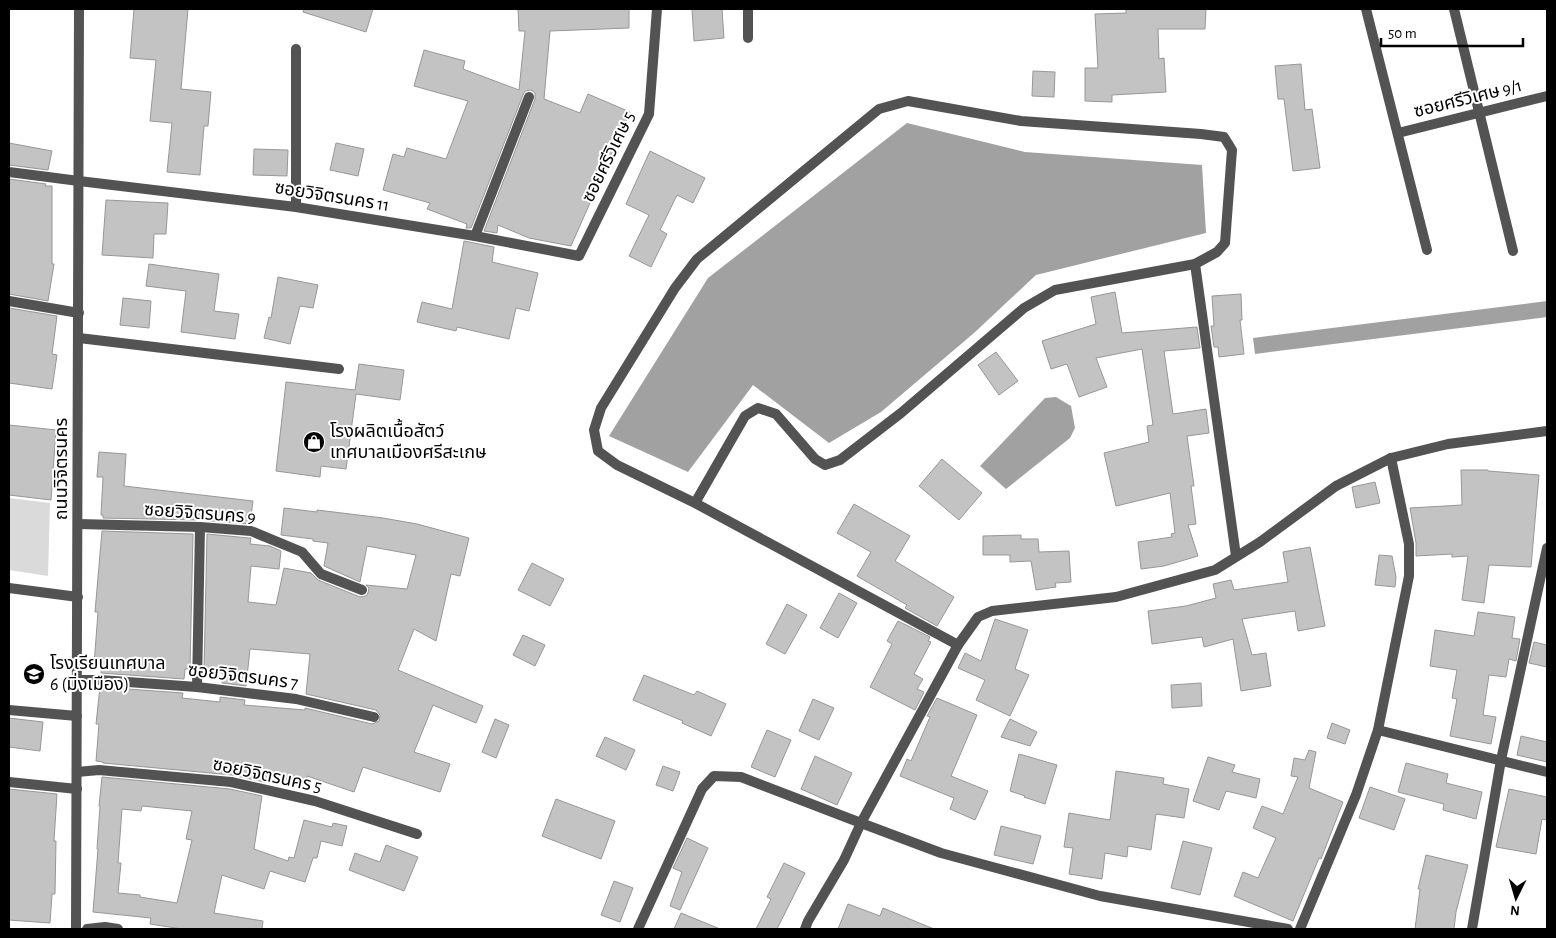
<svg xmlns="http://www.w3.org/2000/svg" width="1556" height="938" font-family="'Alegreya Sans','Noto Sans Thai',sans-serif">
<rect width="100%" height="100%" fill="#fff"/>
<path fill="#dadada" d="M9 498 50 503 48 576 9 570Z"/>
<g fill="#a1a1a1">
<path d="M907 123 1025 152 1202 165 1206 233 1036 275 974 333 881 412 829 443 753 385 688 472 609 436 708 278Z"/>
<path d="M1547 301V317L1255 354 1253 338Z"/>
<path d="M1056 397 1071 406 1075 428 1070 438 1006 489 980 466 1045 398Z"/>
</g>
<g fill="#c3c3c3" stroke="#979797" fill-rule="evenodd">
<path d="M134 9H188L181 89 211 92 208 126H204L200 175 167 172 172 123 150 121 156 60 130 58Z"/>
<path d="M304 9H373L366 32 303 12Z"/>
<path d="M518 9H629V28L550 31 544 99 580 113 588 94 630 112 571 246 529 238 498 225 497 233 484 231 535 99V93L531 90 525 91 523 95 471 228H466L467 224 427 209 430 203 383 190 393 154 404 157 407 148 446 159 468 101 414 86 424 50 465 61 463 69 519 90 525 31H519Z"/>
<path d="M692 9H722L724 38 694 41Z"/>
<path d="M1126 9H1206L1205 29H1158L1159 59 1164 58 1166 92 1112 95V102L1085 101V68H1098L1095 14 1126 13Z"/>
<path d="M1301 64 1305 110 1312 109 1320 168 1293 171 1284 99H1278L1275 66Z"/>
<path d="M1033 71 1055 72 1054 97 1032 96Z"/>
<path d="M9 143 52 151 48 170 9 165Z"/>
<path d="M336 143 364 149 358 176 330 170Z"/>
<path d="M254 149 288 150 287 176 253 175Z"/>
<path d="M650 151 705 178 693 203 677 195 660 230 667 234 651 267 629 256 649 215 626 204Z"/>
<path d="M9 179 46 184 45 186H52V264H54L48 301 9 294Z"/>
<path d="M106 200 168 203 166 234H154L153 258 102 255Z"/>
<path d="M464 241 494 247 492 262 538 273 529 311 516 308 509 339 457 327 456 331 417 322 422 302 452 309Z"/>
<path d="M149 264 219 274 214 311 239 314 235 339 181 332 186 291 146 286Z"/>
<path d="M278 277 318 285 313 308 300 306 290 344 264 338 269 317 271 318Z"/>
<path d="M1115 292 1122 333 1197 327 1200 348 1164 351 1173 414 1206 409 1209 433 1187 436 1194 486H1191L1196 524 1188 525 1198 556 1164 566 1141 569 1138 542 1172 537 1171 534 1175 533 1170 493 1116 506 1104 453 1149 442 1147 426 1153 425 1142 349 1096 358 1107 387 1079 397 1067 364 1051 369 1042 341 1096 324 1091 297Z"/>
<path d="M1241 294 1242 320H1240L1244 354 1219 357 1218 347H1214L1211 326H1214L1212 296Z"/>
<path d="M123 298 151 301 149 328 120 325Z"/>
<path d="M9 308 57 316 52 354 57 355 52 389 9 383Z"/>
<path d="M996 352 1018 381 999 395 978 365Z"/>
<path d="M359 364 404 370 400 400 356 394 346 469 321 466 320 477 276 471 286 382 355 390Z"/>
<path d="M9 425 56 430 51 500 9 495Z"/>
<path d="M99 452 126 454 124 486 253 501 250 524 200 520 103 518V515H101L103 477H97Z"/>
<path d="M942 459 982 493 959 520 919 486Z"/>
<path d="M1461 470H1488V471L1539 475 1531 567 1489 565 1484 603 1462 600 1468 556 1452 557V554L1416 556V543L1410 508 1462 505Z"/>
<path d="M1375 482 1380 503 1356 508 1352 487Z"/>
<path d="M854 504 910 536 895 561 954 597 937 626 905 608 907 605 857 576 871 552 837 533Z"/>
<path d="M284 508 317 512V510L383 518 417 524 469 538 460 576 451 574 436 641 414 629 398 670 483 706 476 723 433 705 414 752 450 764 440 792 363 767 354 792 307 776V786L264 782 232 775 103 763V762L96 761 99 724H96L100 687 183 693 182 698 220 702V697L245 700 244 705 305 710V708L372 724 379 721 380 715 376 710 306 694 310 654 250 649 246 686 222 683 223 673 204 671 207 534 249 538H251L250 544 270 546 281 551 279 569 251 566 248 602 276 605 284 568 311 573 318 580 360 597 366 596 368 593 369 588 366 585 407 589 416 555 367 546 360 582 324 566 328 543 313 541V539L281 535Z"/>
<path d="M102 531 193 534 190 669H185L184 679 101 673 102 665H94L98 612H95Z"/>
<path d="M1021 535V539H1038L1039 552 1069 551 1071 582 1055 583 1056 587 1036 590 1031 561 1010 562V555H983V536Z"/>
<path d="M1310 547 1325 626 1298 631 1295 611 1242 619 1252 655 1266 653 1271 686 1241 691 1233 639 1204 647 1202 637 1152 644 1148 611 1186 606 1216 598 1213 584 1231 580 1234 590 1288 582 1283 552Z"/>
<path d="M1379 555 1392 556 1396 577 1395 587 1375 585Z"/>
<path d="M532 563 564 579 550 606 518 590Z"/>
<path d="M839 593 857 603 838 638 820 628Z"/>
<path d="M787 604 807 615 785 654 766 644Z"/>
<path d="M1478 612 1515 617 1512 638 1520 639 1516 661 1509 659 1506 677 1489 675 1483 715 1496 717 1491 744 1450 736 1457 699 1452 698 1457 670 1430 666 1435 630 1474 636Z"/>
<path d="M995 619 1028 630 1015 669 1029 675 1010 716 976 700 985 680 958 668 965 653 981 661Z"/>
<path d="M898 621 930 637 928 641 931 642 914 674 923 679 917 689 924 692 915 710 870 687 892 644 887 641Z"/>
<path d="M523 635 545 645 535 666 513 655Z"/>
<path d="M1534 642 1547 645V667L1529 663Z"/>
<path d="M644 675 694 695 697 691 726 704 711 736 682 723 683 721 633 700Z"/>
<path d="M1201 683 1202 706 1172 708 1171 685Z"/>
<path d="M937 698 977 715 951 776 988 791 975 820 950 809 954 798 900 776 907 759 911 761 930 717 927 716Z"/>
<path d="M813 699 834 708 819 740 799 731Z"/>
<path d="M9 718 43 722 40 751 9 747Z"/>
<path d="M495 719 509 725 496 758 482 752Z"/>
<path d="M1010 719 1037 732 1030 746 1001 737Z"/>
<path d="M1332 723 1350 730 1345 744 1327 738Z"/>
<path d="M767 730 791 740 775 777 751 767Z"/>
<path d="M1521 736 1547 742V762L1517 755Z"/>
<path d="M605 737 635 750 626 770 596 756Z"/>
<path d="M1309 750 1316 752 1309 788 1343 802 1321 859 1319 858 1293 921 1234 896 1243 872 1258 878 1276 838 1253 828 1262 806 1283 814 1298 777 1291 776 1294 758 1305 760Z"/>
<path d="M1019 754 1057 765 1045 804 1024 797 1025 796 1010 791Z"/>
<path d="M815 756 852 773 837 805 801 789Z"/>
<path d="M1208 757 1235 765 1232 772 1260 779 1256 798 1226 791 1219 810 1193 801Z"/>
<path d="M1406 763 1448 774 1446 783 1482 792 1476 819 1443 810 1444 804 1398 792Z"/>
<path d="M663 766 680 772 673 791 656 785Z"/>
<path d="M1116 771 1164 778 1163 784 1189 789 1184 818 1156 814 1151 850 1128 846 1127 857 1105 853 1102 879 1069 874 1073 848 1064 847 1069 813 1110 820Z"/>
<path d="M102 777 230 789 262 796 254 849 288 861 289 857 294 858 304 820 332 827 333 823 347 826 342 846 321 841 317 858H313L305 882 270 871 264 889 222 875 214 913 263 921 262 929H182L150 924 151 918 93 912 98 849H97L100 806H99ZM142 806 192 811 186 839 192 840 177 903 140 897V895L118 893 121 863H118L122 809 141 811Z"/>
<path d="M1370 787 1405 799 1394 830 1359 818Z"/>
<path d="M9 789 57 794 54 841H56L55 894H52L50 923 9 920Z"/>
<path d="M1509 789 1547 797V820L1542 819 1536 854 1496 847Z"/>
<path d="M556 799 615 821 601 859 542 836Z"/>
<path d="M1001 826 1041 836 1033 864 994 855Z"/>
<path d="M687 838 708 848 680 910 670 906 682 872 673 868Z"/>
<path d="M1183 841 1212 848 1200 895 1171 888Z"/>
<path d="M386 845 418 857 404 891 349 870 355 853 380 862Z"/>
<path d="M1426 855 1468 865 1456 912 1454 929H1415L1420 889H1418Z"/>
<path d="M784 863 805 873 777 929H756L771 899 767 897Z"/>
<path d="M614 881 633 888 620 922 601 915Z"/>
<path d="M848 904 880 916 883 908 934 929H838Z"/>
<path d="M681 913 720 929H674Z"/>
</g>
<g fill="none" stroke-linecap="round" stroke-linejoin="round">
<g stroke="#535353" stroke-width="10">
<path d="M9 172 79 181"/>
<path d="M296 207V49"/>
<path d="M475 236 529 97"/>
<path d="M1195 264 1236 556"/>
<path d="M79 338 339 369"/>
<path d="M695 503 745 416 758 408 776 414 815 459 825 465 840 460 901 413 1024 308 1055 290 1195 264 1217 252 1225 243 1232 150 1224 137 1201 134 1021 121 908 101 879 109 697 259 675 288 601 408 594 430 598 451 617 465 695 503 958 645"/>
<path d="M9 710 77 716"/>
</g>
<g stroke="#535353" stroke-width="10">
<path d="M748 9V38"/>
<path d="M1366 9 1427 250"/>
<path d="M1454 9 1513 251"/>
<path d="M1398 133 1547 96"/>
<path d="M79 181 296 207 475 236 579 256 649 114 657 9"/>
<path d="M9 301 79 313"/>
<path d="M78 524 200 527 251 531 302 552 321 574 362 590"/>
<path d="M9 588 78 597"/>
<path d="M78 680H100L197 687 296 699 374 717"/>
<path d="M197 687 200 527"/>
<path d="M1378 730 1547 772"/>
<path d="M77 772 99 770 231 782 315 801 417 834"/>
<path d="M9 782 77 789"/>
<path d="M87 929 105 927 118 929"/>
<path d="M638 929 702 789 714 776 741 777 861 823 844 860 808 921 805 929"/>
<path d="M1288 929 1100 896 941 853 861 823 958 645 978 617 992 611 1116 597 1215 570 1260 542 1336 486 1391 458 1448 444 1547 431"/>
<path d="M1300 929 1356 795 1378 730 1409 576V544L1391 458"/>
<path d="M1472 929 1501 760 1547 548"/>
</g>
<path stroke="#535353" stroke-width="10" d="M76 929 79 9"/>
</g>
<defs>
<g id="shop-disc" transform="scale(1.125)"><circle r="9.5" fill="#000" stroke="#fff"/><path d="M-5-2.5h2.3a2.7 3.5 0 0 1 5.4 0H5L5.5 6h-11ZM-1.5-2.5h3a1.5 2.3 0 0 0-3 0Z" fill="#fff"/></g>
<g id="school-disc" transform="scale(1.125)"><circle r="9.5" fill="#000" stroke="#fff"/><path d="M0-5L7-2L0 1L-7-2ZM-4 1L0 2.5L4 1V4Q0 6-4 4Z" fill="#fff"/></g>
</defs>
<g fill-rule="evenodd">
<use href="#shop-disc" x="314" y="442"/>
<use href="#school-disc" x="34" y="674"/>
</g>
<g text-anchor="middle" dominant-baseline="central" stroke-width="4" stroke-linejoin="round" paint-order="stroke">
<g font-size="18" fill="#000" stroke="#fff">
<text transform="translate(1468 99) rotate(-14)">ซอยศรีวิเศษ 9/1</text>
<text transform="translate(609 157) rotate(-64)">ซอยศรีวิเศษ 5</text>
<text transform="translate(332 197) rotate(9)">ซอยวิจิตรนคร 11</text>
<text transform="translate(62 469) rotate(-90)">ถนนวิจิตรนคร</text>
<text transform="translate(200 514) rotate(4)">ซอยวิจิตรนคร 9</text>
<text transform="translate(243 677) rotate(7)">ซอยวิจิตรนคร 7</text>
<text transform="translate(267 776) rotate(12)">ซอยวิจิตรนคร 5</text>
</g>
<g font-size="18" fill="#000" stroke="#fff" text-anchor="start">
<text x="330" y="432">โรงผลิตเนื้อสัตว์<tspan x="330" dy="21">เทศบาลเมืองศรีสะเกษ</tspan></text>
<text x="50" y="664">โรงเรียนเทศบาล<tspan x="50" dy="21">6 (มิ่งเมือง)</tspan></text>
</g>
</g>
<rect width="1556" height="938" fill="none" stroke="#000000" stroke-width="20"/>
<g transform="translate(1516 898) rotate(185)" stroke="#ffffff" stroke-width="4" paint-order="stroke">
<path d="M0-4L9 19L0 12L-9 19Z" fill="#000000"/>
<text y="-8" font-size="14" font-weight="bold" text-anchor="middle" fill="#000000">N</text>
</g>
<path d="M1381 38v8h142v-8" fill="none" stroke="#000000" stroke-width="2.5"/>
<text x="1388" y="38" font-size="15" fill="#000000" stroke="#ffffff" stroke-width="4" paint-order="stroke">50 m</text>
</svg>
